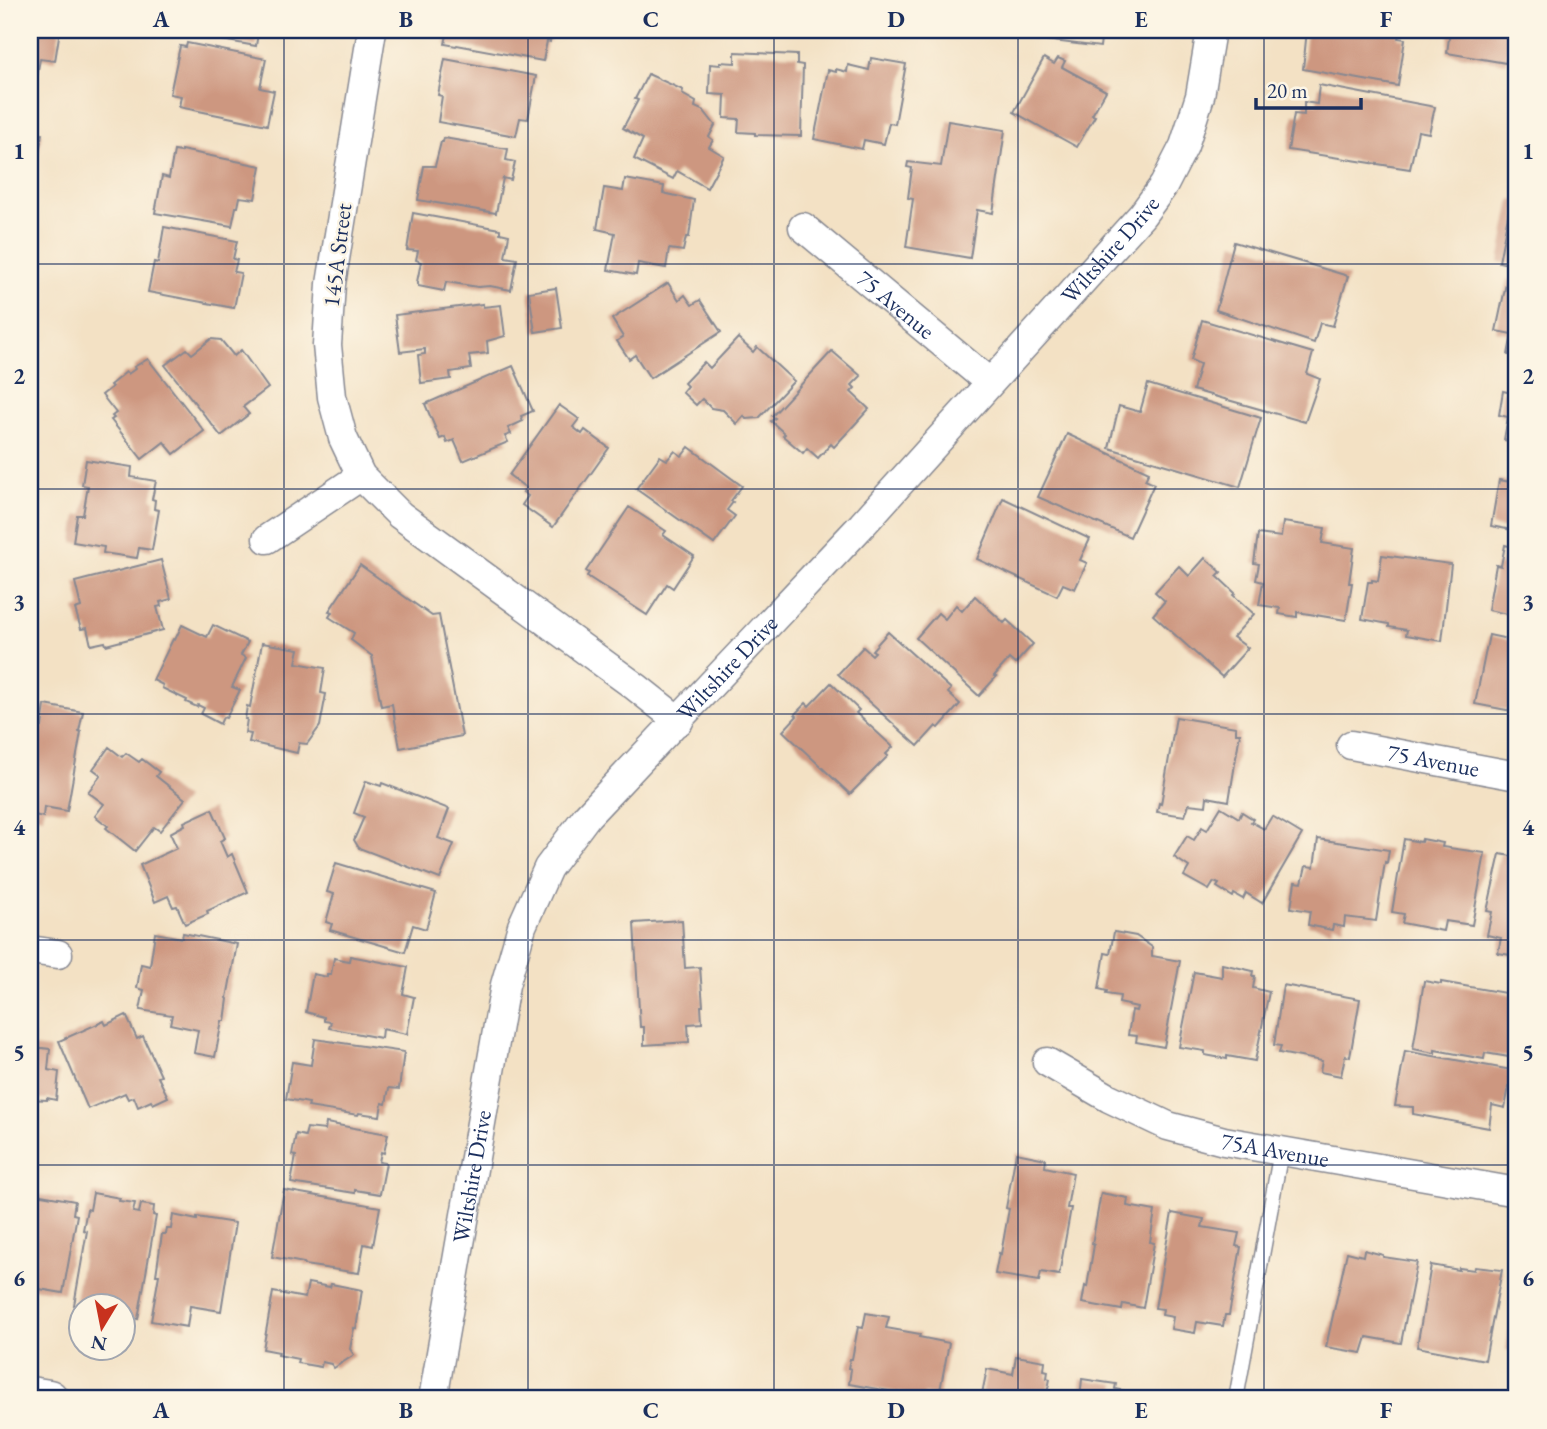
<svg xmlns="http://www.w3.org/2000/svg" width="1547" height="1429" font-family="'EB Garamond',serif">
<rect width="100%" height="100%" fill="#fcf5e5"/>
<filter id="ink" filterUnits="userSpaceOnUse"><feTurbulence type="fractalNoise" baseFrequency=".0143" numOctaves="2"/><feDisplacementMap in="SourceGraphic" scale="14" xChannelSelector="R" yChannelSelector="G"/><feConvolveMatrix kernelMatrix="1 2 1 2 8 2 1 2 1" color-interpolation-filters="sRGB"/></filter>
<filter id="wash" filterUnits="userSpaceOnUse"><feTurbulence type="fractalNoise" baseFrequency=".00686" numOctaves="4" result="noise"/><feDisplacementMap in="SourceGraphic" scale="28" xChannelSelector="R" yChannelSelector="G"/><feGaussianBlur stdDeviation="1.57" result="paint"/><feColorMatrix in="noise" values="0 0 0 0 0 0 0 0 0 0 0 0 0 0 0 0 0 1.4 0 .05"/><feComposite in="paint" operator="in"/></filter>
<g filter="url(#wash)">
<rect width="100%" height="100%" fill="#f3e1c4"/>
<g id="blocks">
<g fill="#cd9780">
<path d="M30 30H60L55 61 40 59 35 87 30 86Z"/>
<path d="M171 30H273L272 35 258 33 256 46 171 31Z"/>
<path d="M448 30H552L550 42 547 41 543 61 457 45 456 46 445 44Z"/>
<path d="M1030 30H1102L1100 47 1030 38Z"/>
<path d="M1307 30H1400L1398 38 1405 39 1398 86 1303 69Z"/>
<path d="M1450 30H1512L1506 63 1447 53Z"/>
<path d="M187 43 266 59 260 88 274 91 267 125 179 107 181 96 170 94 180 46 186 47Z"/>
<path d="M735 52 797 55V64L803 65 801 136 755 135V133L738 132 739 119 724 118 725 95 709 94 710 64 720 65V62L735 63Z"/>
<path d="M871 58 906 64 895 124 889 123 884 144 864 140 862 149 814 139 828 70 836 72V69L847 72 848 65 869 70Z"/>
<path d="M1044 58 1054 64 1058 58 1065 61 1062 67 1106 91 1092 115 1095 116 1077 147 1014 112Z"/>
<path d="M445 59 536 76 528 119 520 118 516 136 438 122 442 96 438 95Z"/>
<path d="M648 74 683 90 682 94 696 102 695 107 704 111 715 125 709 137 713 140 709 147 724 156 707 188 677 171 673 179 634 159 643 139 623 128 638 100 635 99Z"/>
<path d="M1319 85 1435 107 1429 133 1418 131 1410 169 1288 150 1294 114 1304 115V102L1317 104Z"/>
<path d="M948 121 1005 130 993 213 977 210 970 258 906 247 913 199 908 198 912 168 907 167 908 162 941 166Z"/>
<path d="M30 132 42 134 34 182H30Z"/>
<path d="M444 138 508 149 506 160 515 162 511 180 503 178 496 213 418 200 424 166H435L441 142H443Z"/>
<path d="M181 150 261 166 255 199 240 197 238 207H236L232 226 155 213 162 176 169 178 174 151 181 152Z"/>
<path d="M625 179 664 186 663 193 694 200 689 237H686L683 251 669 249 666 268 638 263 636 275 608 270 615 233 597 229 604 188 623 191Z"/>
<path d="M1511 200 1517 201V267H1513V265L1499 262Z"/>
<path d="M413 213 500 229V233L509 235 505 257 517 259 511 290 490 286 478 287 446 282 444 291 418 286V282H417L421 262 416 260 418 251 407 250Z"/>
<path d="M164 227 237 241 233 259 237 260 234 272 241 273 234 308 148 292 154 262 158 263Z"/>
<path d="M1234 242 1348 276 1333 326 1320 323 1314 343 1216 310Z"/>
<path d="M1507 279 1517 281V356L1508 355 1512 334 1496 331Z"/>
<path d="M668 283 679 300 685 295 692 305 700 300 721 332 650 378 635 355 629 359 617 341 623 337 612 319Z"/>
<path d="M556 288 562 328 535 332 529 292Z"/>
<path d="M483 304V307L501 305 505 336 487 341 488 353 469 355 471 369 450 372 451 379 421 383 418 355 425 354V349L400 352 395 315Z"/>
<path d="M1202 320 1313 353 1307 374 1320 379 1305 422 1193 390 1200 364 1191 360Z"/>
<path d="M738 338 753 352 757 347 794 381 759 418 746 419 744 416 737 424 723 410 711 408 702 399 696 405 682 392 687 386 684 383 704 362 710 368Z"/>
<path d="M211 339 221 340 234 356 241 350 268 388 243 407 249 414 221 436 165 365 187 349 192 354Z"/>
<path d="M832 351 861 376 852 385 855 388 851 392 869 409 834 447 831 444 818 458 807 448 803 453 783 436 785 434 771 421 775 418 772 416Z"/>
<path d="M148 359 204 431 174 454 164 442 142 459 111 420 114 418 112 416 116 413 102 395 112 387 110 385 126 372 128 374 135 369 134 367Z"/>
<path d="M513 366 533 411 521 416 523 421 508 428 511 434 505 436 508 442 463 461 454 440 447 443 445 437 440 439 425 404Z"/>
<path d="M1516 372H1517V443L1504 440 1508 417 1499 415 1503 391 1512 393Z"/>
<path d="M1148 384 1261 418 1240 487 1109 448 1119 406 1140 412Z"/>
<path d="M559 405 579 419 573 427 582 434 585 430 609 448 553 527 522 505 528 496 523 492 526 488 509 475Z"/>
<path d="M1067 434 1149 472 1145 480 1154 484 1130 537 1038 497Z"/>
<path d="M689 447 742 486 731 501 733 502 727 510 735 516 714 544 636 489 660 456 667 460 675 451 682 456Z"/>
<path d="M1516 457H1517V531L1491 526 1499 480 1511 482Z"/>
<path d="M86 460 132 467 131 477 156 481 152 499 155 500 154 509 159 510 152 550 139 548 137 558 103 553 104 547 73 542 77 515H83L88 486 82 485Z"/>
<path d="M1003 498 1090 539 1080 560 1087 563 1075 589 1063 584 1057 596 977 559Z"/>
<path d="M629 507 666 531 663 535 694 556 673 588 667 584 647 615 587 576 589 573 586 571Z"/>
<path d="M1283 522 1325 528 1322 543 1354 548 1349 583H1352L1346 620 1297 612V617L1279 614 1280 608 1259 605 1263 582 1256 580 1259 564 1254 563 1258 534 1281 537Z"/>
<path d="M1505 545 1517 548V616L1488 610 1496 565 1501 566Z"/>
<path d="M1382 555 1451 564 1442 641 1406 635 1407 630 1389 627V624L1362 619 1368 582H1372V580L1378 581Z"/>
<path d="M1205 558 1221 572 1217 576 1235 593 1233 595 1254 614 1233 637 1248 648 1222 677 1153 615 1165 601 1155 592 1179 566 1189 576Z"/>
<path d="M161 560 171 599 160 602 161 606 157 607 163 630 106 645 105 642 91 645 87 628 81 629 75 609 81 607 75 582Z"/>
<path d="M360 565 432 616 439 615 462 736 400 748 392 704 381 706 372 656 351 640 354 633 329 617 332 612 329 611Z"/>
<path d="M975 596 1004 623 1007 620 1033 644 1015 664 1009 659 994 676 996 677 979 696 916 638 938 613 945 619 956 605 962 611Z"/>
<path d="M182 625 207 637 213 625 248 642 241 655 246 658 232 687 240 690 226 718 223 717 220 724 201 714 204 708 198 705 197 707 186 702 187 700 162 688 163 685 153 680 173 639 175 640Z"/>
<path d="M888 632 951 689 948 693 960 704 939 728 936 726 918 746 838 674 863 647 872 655 875 652 872 650Z"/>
<path d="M1489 635 1517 641V712L1475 704Z"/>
<path d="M262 643 299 649 296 663 325 668 321 693 326 694 320 726 307 744 299 743 297 753 249 742 251 734 245 733 247 719H245L247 706 250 707Z"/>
<path d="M831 683 859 710 856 713 893 747 886 754 888 756 850 794 783 731 797 716 795 714 806 703 809 706Z"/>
<path d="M45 705 83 712 79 731 81 732 67 811 44 807 43 817 30 814V725L42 727Z"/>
<path d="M1176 717 1236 727V733H1240L1229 801 1207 797 1206 806 1189 804 1185 816 1157 812 1159 803 1161 804Z"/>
<path d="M109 747 122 757 126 753 139 762 142 759 159 772 156 776 185 799 160 831 154 827 135 851 106 828 108 826 95 816 104 804 88 792 101 775 93 769Z"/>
<path d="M366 781 381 786 382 783 449 809 438 838 454 844 440 879 359 848 354 840 364 817 354 813Z"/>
<path d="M1221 807 1239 818 1242 812 1253 819 1251 822 1264 829 1272 816 1302 834 1262 903 1246 893 1243 899 1234 894 1233 897 1217 887 1219 884 1214 882 1209 890 1184 876 1189 867 1174 857 1187 836 1194 840 1202 827 1207 830Z"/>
<path d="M212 809 225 838 220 841 227 857 232 854 248 892 207 911 208 914 185 924 177 906 173 907 168 896 155 902 140 865 177 848 170 833 185 825 184 822Z"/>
<path d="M1318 839 1389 850 1387 863 1385 862 1376 921 1345 917 1344 927 1333 925 1332 930 1308 925 1310 911 1291 908 1295 882 1302 883 1306 866 1314 867Z"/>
<path d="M1404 839 1421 842 1422 839 1443 843 1442 847 1485 853 1472 925 1445 921 1443 931 1402 923 1404 914 1392 912Z"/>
<path d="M1500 854 1517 857V956L1498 953 1501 938 1487 935 1492 912 1487 911Z"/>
<path d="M336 863 436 893 426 929 413 925 405 952 330 930 332 924 326 922 334 894 327 892Z"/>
<path d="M682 920 685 968 700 967 703 1006H701L702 1023 688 1024 689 1042 644 1045V1027H640L634 923Z"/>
<path d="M1114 932 1136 936 1152 947V956L1180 961 1164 1047 1136 1042 1137 1036 1128 1035 1132 1010 1136 1011 1137 1007 1119 1003 1120 996 1106 994 1107 991 1099 989 1105 953 1110 954Z"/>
<path d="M155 933 182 938 183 933 237 944 227 998 228 999 225 1021H222L215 1057 194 1053 198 1030 170 1024 172 1015 140 1010 144 990 137 988 141 964 150 966Z"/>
<path d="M350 956 408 967 403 994 414 997 407 1034 382 1029 381 1038 329 1028 331 1022 324 1021V1017L306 1012 313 974 327 977V974H331L334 958 349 961Z"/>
<path d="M1222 964 1253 971 1252 976H1255L1253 988 1269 992 1255 1061 1227 1056V1059L1205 1055V1051L1179 1047 1194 972 1222 977Z"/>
<path d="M1424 981 1441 984V982L1517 995V1033L1513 1032 1509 1057 1485 1053 1484 1059 1435 1050V1053L1413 1049Z"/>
<path d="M1283 985 1360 999 1350 1057 1345 1056 1341 1076 1320 1072 1322 1061 1279 1053 1281 1046 1274 1045Z"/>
<path d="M126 1015 137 1039 143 1036 161 1076 158 1077 168 1097 153 1104 151 1101 138 1107 134 1097 128 1099 125 1093 88 1109 59 1041 104 1021 106 1025Z"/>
<path d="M30 1035H34L33 1047 50 1049 48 1070 59 1072 56 1100 47 1098V1100L30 1099Z"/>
<path d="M315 1039 404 1052 399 1089 389 1088 386 1104 382 1103 380 1116 359 1113 358 1115 308 1107 309 1103 286 1099 292 1062 311 1065Z"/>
<path d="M1405 1051 1512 1070 1505 1108 1492 1105 1489 1128 1413 1114V1107L1395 1106Z"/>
<path d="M326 1123 388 1134 384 1153 381 1152 379 1162 386 1163 380 1194 355 1190V1193L291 1183 296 1156 292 1155 296 1134 305 1136 307 1128 325 1130Z"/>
<path d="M1016 1153 1046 1159 1045 1167 1073 1173 1067 1208H1071L1059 1275 1041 1272 1039 1281 995 1274 999 1253 1001 1254 1009 1209 1006 1208Z"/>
<path d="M284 1190 380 1207 373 1246 364 1244 359 1273 304 1265V1263L272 1257Z"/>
<path d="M30 1193 75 1201 73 1214 77 1215 63 1293 33 1288 31 1297H30Z"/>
<path d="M93 1193 120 1198 119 1201 135 1203 133 1212 139 1213 141 1204 154 1206 153 1215 156 1216 138 1319 122 1316V1306H83L74 1305 87 1231 83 1230 87 1209 90 1210Z"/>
<path d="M1101 1193 1128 1198 1127 1206 1155 1211 1150 1242 1154 1243 1143 1308 1123 1304 1122 1310 1082 1303 1085 1286 1087 1287 1094 1245 1092 1244Z"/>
<path d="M1172 1213 1204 1219 1202 1227 1239 1233 1236 1246 1241 1247 1229 1315H1225L1223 1326 1197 1322 1195 1333 1171 1329 1173 1317 1162 1315 1163 1309 1155 1308Z"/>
<path d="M173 1215 197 1220V1217L235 1223 221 1311 190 1306 187 1327 151 1321 159 1275H156L162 1234H166L167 1229H171Z"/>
<path d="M1364 1250 1383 1255V1257L1417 1262 1401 1343 1367 1337 1362 1353 1326 1347 1347 1252 1363 1256Z"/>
<path d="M1431 1265 1459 1270V1268L1474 1270 1475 1267 1502 1270 1485 1360 1417 1347Z"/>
<path d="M1516 1282H1517V1351L1506 1350Z"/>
<path d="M308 1283 330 1287 331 1284 362 1290 356 1329 354 1328 350 1349 354 1355 334 1368 331 1364 322 1362 321 1367 297 1363 298 1359 278 1355 279 1352 263 1349 273 1292 305 1298Z"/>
<path d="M866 1313 889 1317 886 1328 920 1334 919 1337 949 1343 939 1396 924 1394 923 1397 849 1384 851 1369 848 1368 850 1359H852L858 1327 863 1328Z"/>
<path d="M1016 1356 1045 1361 1044 1370 1048 1371 1047 1378 1050 1379 1046 1399H981L987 1369 1013 1374Z"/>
<path d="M1082 1379 1116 1384 1115 1389 1130 1392 1129 1399H1080Z"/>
</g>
</g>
</g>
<g filter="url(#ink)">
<use href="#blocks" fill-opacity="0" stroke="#878891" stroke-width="2"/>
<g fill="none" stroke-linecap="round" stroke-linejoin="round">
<g stroke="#878891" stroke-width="17">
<path id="lane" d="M1236 1399 1281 1151"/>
</g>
<g stroke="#878891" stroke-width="31">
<g id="street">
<path d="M372 30 331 284 327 345 332 397 343 438 361 476 400 515 636 687 679 721"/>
<path id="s1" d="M803 227 989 382"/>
<path d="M267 539 361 476"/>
<path id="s2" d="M1351 745 1517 776"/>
<path d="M30 950 58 954"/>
<path id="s3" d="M1047 1062 1109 1098 1168 1126 1224 1141 1517 1192"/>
<path id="s4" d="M433 1399 505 985 522 926 548 868 587 816 862 525 1142 215 1164 185 1184 146 1200 96 1211 30"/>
</g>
</g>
<g stroke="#878891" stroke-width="41">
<path id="secondary" d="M30 1396 49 1399"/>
</g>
<use href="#lane" stroke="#fff" stroke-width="14"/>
<use href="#street" stroke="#fff" stroke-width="28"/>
<use href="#secondary" stroke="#fff" stroke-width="38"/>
</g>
</g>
<path fill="none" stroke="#1b2f5e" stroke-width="2" stroke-opacity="0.55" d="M284 30V1399M528 30V1399M774 30V1399M1018 30V1399M1264 30V1399M30 264H1517M30 489H1517M30 714H1517M30 940H1517M30 1165H1517"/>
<g text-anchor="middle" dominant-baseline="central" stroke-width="5" stroke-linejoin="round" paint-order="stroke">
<g font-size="23" fill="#1b2f5e" stroke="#fcf5e5">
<text stroke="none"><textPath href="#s4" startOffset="1381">Wiltshire Drive</textPath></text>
<text transform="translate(337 255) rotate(-83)">145A Street</text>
<text stroke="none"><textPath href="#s1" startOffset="121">75 Avenue</textPath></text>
<text stroke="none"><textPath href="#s4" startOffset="814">Wiltshire Drive</textPath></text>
<text stroke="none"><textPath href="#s2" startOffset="84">75 Avenue</textPath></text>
<text stroke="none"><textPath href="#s3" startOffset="247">75A Avenue</textPath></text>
<text stroke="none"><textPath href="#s4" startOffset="226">Wiltshire Drive</textPath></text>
</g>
</g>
<rect width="1547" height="1429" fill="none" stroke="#fcf5e5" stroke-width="77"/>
<g transform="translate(102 1327) rotate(190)"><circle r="33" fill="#fcf5e5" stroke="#a2a6af" stroke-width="2"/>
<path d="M0-5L12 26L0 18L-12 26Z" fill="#c8321e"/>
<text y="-10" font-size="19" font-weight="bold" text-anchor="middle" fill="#1b2f5e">N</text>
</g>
<path d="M1256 98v10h105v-10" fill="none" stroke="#1b2f5e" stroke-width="3.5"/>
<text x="1267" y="98" font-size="21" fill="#1b2f5e" stroke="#fcf5e5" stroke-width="5" paint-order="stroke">20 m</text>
<rect x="38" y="38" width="1470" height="1352" fill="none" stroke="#1b2f5e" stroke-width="2.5"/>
<g font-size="23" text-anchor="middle" font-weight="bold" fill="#1b2f5e">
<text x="161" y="27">A</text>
<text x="406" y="27">B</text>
<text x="651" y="27">C</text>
<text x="896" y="27">D</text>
<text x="1141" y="27">E</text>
<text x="1386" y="27">F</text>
<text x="19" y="159">1</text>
<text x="1528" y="159">1</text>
<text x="19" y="384">2</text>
<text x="1528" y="384">2</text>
<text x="19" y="610">3</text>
<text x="1528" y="610">3</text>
<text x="19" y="835">4</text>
<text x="1528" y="835">4</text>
<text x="19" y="1060">5</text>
<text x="1528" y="1060">5</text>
<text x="19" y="1286">6</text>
<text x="1528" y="1286">6</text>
<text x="161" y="1418">A</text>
<text x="406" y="1418">B</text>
<text x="651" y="1418">C</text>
<text x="896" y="1418">D</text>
<text x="1141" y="1418">E</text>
<text x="1386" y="1418">F</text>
</g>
</svg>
